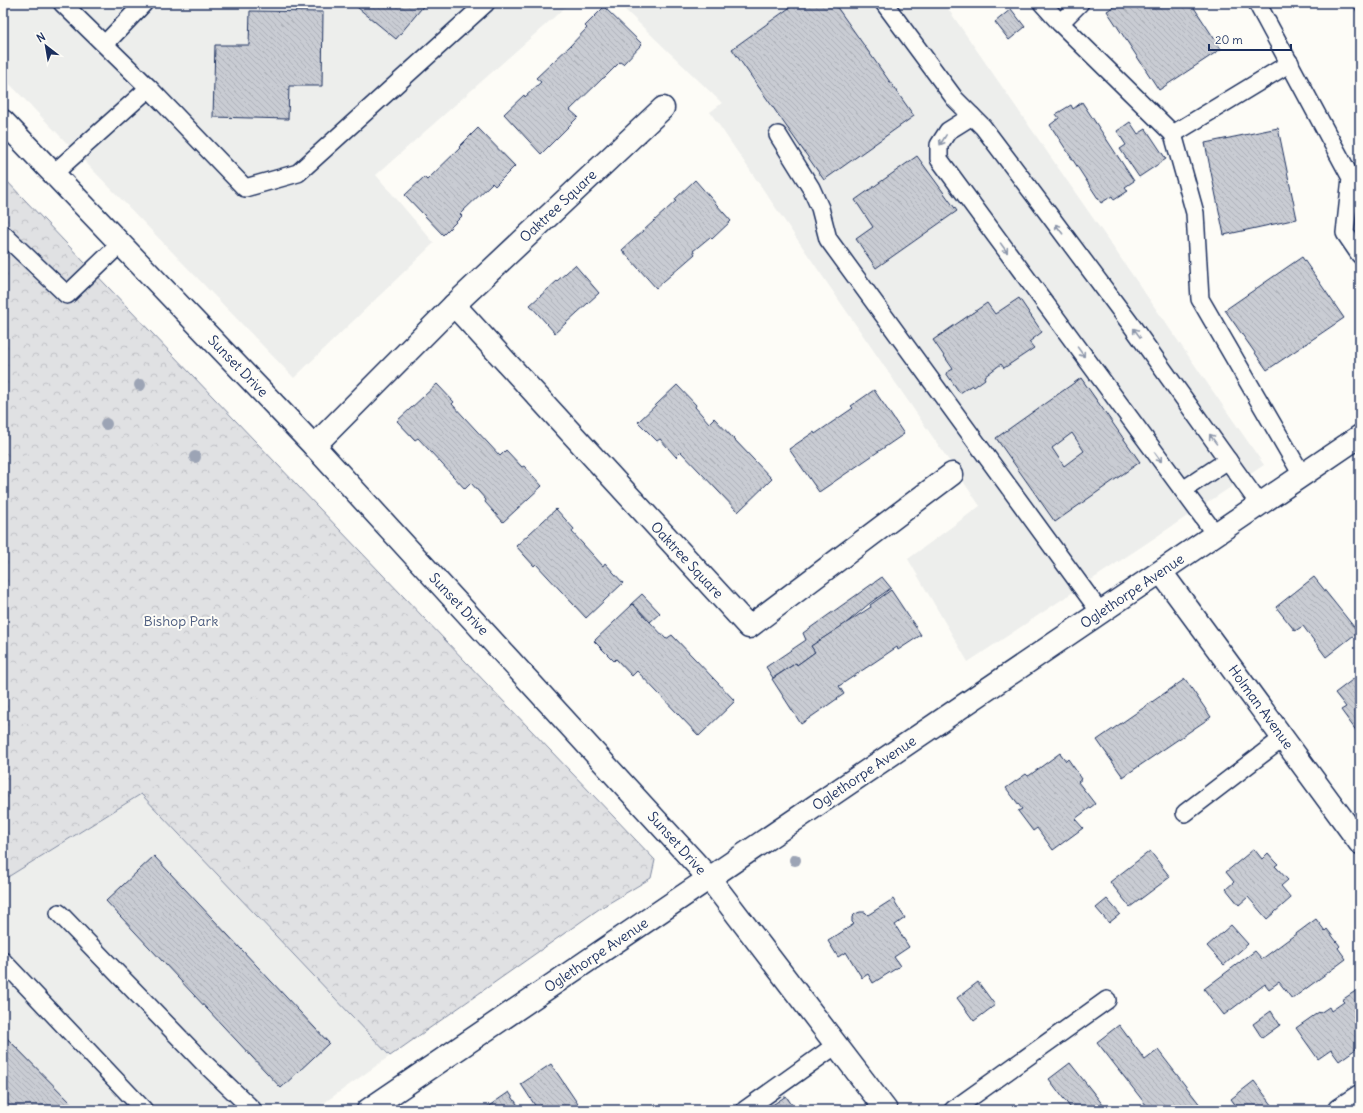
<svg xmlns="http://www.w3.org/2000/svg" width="1363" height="1113" font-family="Delius,sans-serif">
<defs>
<pattern id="forest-crowns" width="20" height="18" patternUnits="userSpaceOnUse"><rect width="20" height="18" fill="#e0e1e3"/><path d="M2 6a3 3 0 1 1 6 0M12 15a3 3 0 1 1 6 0" fill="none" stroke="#c0c1c5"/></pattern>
<pattern id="building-back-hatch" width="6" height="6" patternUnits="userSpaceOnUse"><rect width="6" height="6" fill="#c9ccd3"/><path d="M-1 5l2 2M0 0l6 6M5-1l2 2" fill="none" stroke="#acb0b8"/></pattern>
</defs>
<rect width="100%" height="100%" fill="#fdfcf7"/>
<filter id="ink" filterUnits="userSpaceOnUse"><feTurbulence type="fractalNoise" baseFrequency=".025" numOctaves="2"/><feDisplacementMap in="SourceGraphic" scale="8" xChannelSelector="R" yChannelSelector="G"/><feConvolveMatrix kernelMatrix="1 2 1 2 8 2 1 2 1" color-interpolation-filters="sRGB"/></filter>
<g filter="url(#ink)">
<g fill="#edeeec">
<path d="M3 3H570L376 175 434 243 294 378 3 77Z"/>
<path d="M618 3H944L1264 465 968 662 908 559 980 506 710 112 722 103Z"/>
<path d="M141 794 390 1056 314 1110H3V880Z"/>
</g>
<path fill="url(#forest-crowns)" stroke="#7e88a0" d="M3 177 655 860 651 878 599 909 390 1056 141 794 3 880Z"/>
<g fill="url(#building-back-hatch)" stroke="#1b2f5e" fill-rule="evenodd">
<path d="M352 3H426L396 39Z"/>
<path d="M796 3H834L914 116 824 180 732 49Z"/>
<path d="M1119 3H1191L1221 49 1159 90 1107 11Z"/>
<path d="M1352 3H1360V17Z"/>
<path d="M604 7 642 44 623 64 620 62 604 78H603L570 110 578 117 541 154 504 114 524 95 525 97 541 82 536 78 570 46 587 28 585 26Z"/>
<path d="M1011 9 1025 27 1009 40 995 22Z"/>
<path d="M250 11 323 12 322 86H289L288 119 213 117 215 45H249Z"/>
<path d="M1082 102 1134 181 1125 187 1128 191 1114 200 1112 196 1101 203 1050 125 1059 118 1056 114 1071 105 1073 109Z"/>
<path d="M1130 122 1138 134 1146 129 1166 159 1139 177 1120 149 1126 145 1117 131Z"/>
<path d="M478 128 515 166 495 186 492 183 460 214 462 216 443 235 405 195 424 177 427 180 460 148 459 147Z"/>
<path d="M1278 128 1297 219 1224 235 1205 143Z"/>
<path d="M917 156 957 211 876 268 856 239 873 227 855 200Z"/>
<path d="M695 180 731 221 712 239 710 237 693 251 695 254 656 288 622 250 676 201 675 199Z"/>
<path d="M1302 257 1344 318 1267 370 1225 310Z"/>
<path d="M575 265 599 293 555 333 530 305Z"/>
<path d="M1019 298 1042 332 1029 342 1034 348 1004 368 1001 364 984 377 985 379 974 387 972 385 960 393 946 373 953 369 933 340 987 303 995 314Z"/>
<path d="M1081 378 1140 462 1055 522 996 438ZM1072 433 1084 451 1064 466 1052 448Z"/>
<path d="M437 384 454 402 452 404 500 456 506 450 522 467 524 466 542 486 503 522 485 502 486 500 471 483 465 489 418 438 415 440 397 421Z"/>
<path d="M677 385 696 405 695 407 709 423 714 418 772 479 738 512 681 452 676 457 660 439 657 441 638 422Z"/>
<path d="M874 390 904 434 819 492 789 449 814 432 815 434 853 408 851 406Z"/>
<path d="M556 509 574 529 572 532 603 566 605 563 623 583 586 618 536 564 534 566 516 546Z"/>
<path d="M882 577 891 588 870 603 844 625 811 646 815 652 797 665 796 663 773 678 766 667 806 640 803 633Z"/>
<path d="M1314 577 1358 632 1326 657 1303 626 1295 631 1276 607Z"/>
<path d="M891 590 921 635 898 650 897 647 839 686 844 694 801 724 772 679 796 663 797 665 815 652 811 646 871 607 870 605Z"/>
<path d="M642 594 660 613 650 622 633 604 630 605Z"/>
<path d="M633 604 666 639 672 635 735 701 699 736 637 671 632 676 616 659 614 661 594 641Z"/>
<path d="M1360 674V736L1341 710 1346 707 1335 693Z"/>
<path d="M1185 679 1211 717 1123 777 1097 740Z"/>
<path d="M1060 753 1066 761 1068 759 1082 779 1078 782 1095 804 1075 819 1083 828 1053 850 1037 828 1033 831 1018 811 1022 809 1006 788 1026 774 1028 776 1030 775Z"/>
<path d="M1254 849 1262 859 1268 853 1275 861 1278 864 1275 866 1288 880 1281 886 1291 898 1267 919 1248 897 1239 905 1226 889 1234 882 1226 872Z"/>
<path d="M1150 851 1170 877 1130 907 1110 882Z"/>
<path d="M154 856 329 1043 281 1088 106 901Z"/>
<path d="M893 899 905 918 895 925 909 947 894 957 900 966 873 983 868 974 862 978 846 952 838 957 828 941 854 924 852 922V917L855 914 860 912H865L868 915Z"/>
<path d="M1107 899 1120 914 1109 923 1096 908Z"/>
<path d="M1316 919 1325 931 1327 929 1340 946 1338 948 1346 959 1292 999 1279 982 1269 989 1265 984 1224 1015 1204 989 1255 951 1262 959Z"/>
<path d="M1231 925 1248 944 1224 965 1207 946Z"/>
<path d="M978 982 995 1005 974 1021 957 998Z"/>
<path d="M1360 988V1046L1339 1061 1331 1050 1318 1059 1296 1028 1319 1012 1320 1013 1329 1007 1331 1011 1344 1002 1342 1000Z"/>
<path d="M1271 1011 1280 1025 1262 1038 1253 1024Z"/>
<path d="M1119 1025 1145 1060 1158 1050 1204 1110H1150L1097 1042Z"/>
<path d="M3 1034 78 1110H3Z"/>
<path d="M1070 1063 1107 1110H1072L1049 1079Z"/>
<path d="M551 1064 582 1110H538L521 1084Z"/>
<path d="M1254 1081 1276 1110H1239L1231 1099Z"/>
<path d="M509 1092 521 1110H483Z"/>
<path d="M786 1096 794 1108 800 1104 804 1110H765Z"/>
</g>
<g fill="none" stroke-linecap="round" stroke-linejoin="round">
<g stroke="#1b2f5e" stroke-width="20">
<g id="lane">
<path d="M62 3 149 88"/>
<path d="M884 3 955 99 983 127 1050 216 1132 326 1260 505"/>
<path d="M1042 3 1060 23 1173 134 1195 213 1200 299 1302 475"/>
<path d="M1257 3 1351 178 1345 233 1360 255"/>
<path d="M1060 23 1080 3"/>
<path d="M105 44 144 3"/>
<path d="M972 116 948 131 939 145V159L1216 535"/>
<path d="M1173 134 1290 63"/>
<path d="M778 135 811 188 820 208 828 239 1100 612"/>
<path d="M53 174 149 88 245 188 298 173 486 3"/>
<path d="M3 234 67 295 120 244"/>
<path d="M1183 490 1228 460"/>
<path d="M1185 813 1283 738"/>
<path d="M59 913 203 1062 253 1110"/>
<path d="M3 961 144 1110"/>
<path d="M745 1110 836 1045"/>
<path d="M953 1110 1107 1000"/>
</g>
</g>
<g stroke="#1b2f5e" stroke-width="25">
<g id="street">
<path d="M454 305 749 627 952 474"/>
<path d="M314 446 454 305 663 108"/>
<path d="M1161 572 1360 843"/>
<path d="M1339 1110 1360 1096"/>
</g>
</g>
<g stroke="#1b2f5e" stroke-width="25">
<g id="secondary">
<path d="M3 121 314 446 709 878 886 1110"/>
<path d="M368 1110C699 885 1030 661 1360 436"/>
</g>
</g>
<use href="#lane" stroke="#fdfcf7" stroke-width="17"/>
<use href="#street" stroke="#fdfcf7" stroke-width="22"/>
<use href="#secondary" stroke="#fdfcf7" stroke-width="22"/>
</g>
<g fill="#9ca4b5">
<circle cx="140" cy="385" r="6"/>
<circle cx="106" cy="424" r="6"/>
<circle cx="195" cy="457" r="6"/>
<circle cx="795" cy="860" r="6"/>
</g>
<defs><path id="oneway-shaft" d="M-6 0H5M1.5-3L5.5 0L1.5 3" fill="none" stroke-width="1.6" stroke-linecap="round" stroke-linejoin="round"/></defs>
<g stroke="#8c96aa">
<use href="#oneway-shaft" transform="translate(943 140) rotate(122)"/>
<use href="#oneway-shaft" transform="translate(1059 229) rotate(-127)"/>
<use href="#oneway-shaft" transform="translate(1004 248) rotate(54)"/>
<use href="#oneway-shaft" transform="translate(1137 333) rotate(-126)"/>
<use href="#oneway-shaft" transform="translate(1081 352) rotate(54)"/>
<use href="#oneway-shaft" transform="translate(1213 439) rotate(-126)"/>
<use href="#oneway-shaft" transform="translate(1158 457) rotate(54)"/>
</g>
</g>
<g text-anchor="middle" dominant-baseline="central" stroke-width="4" stroke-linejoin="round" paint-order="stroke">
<g font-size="14" fill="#1b2f5e" stroke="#fdfcf7">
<text transform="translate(558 206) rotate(-43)">Oaktree Square</text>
<text transform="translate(238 366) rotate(46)">Sunset Drive</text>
<text transform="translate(687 560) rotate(47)">Oaktree Square</text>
<text transform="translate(1132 591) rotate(-34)">Oglethorpe Avenue</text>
<text transform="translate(459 604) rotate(47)">Sunset Drive</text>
<text transform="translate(1261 707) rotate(54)">Holman Avenue</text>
<text transform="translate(864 773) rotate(-34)">Oglethorpe Avenue</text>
<text transform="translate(677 843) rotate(48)">Sunset Drive</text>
<text transform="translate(596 955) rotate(-34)">Oglethorpe Avenue</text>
</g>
<g font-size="14" fill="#4c5c7f" stroke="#fdfcf7">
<text x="181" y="621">Bishop Park</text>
</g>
</g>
<rect width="1363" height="1113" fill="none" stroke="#fdfcf7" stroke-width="16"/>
<rect x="8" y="8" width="1347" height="1097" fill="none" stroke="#1b2f5e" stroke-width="1.5" filter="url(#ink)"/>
<g transform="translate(46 46) rotate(329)" stroke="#fdfcf7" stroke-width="3" paint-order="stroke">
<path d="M0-3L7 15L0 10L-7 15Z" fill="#1b2f5e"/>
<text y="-6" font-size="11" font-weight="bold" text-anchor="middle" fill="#1b2f5e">N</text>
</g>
<path d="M1209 44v6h82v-6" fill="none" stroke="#1b2f5e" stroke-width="2"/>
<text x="1215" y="44" font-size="12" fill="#1b2f5e" stroke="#fdfcf7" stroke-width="3" paint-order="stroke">20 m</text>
</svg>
